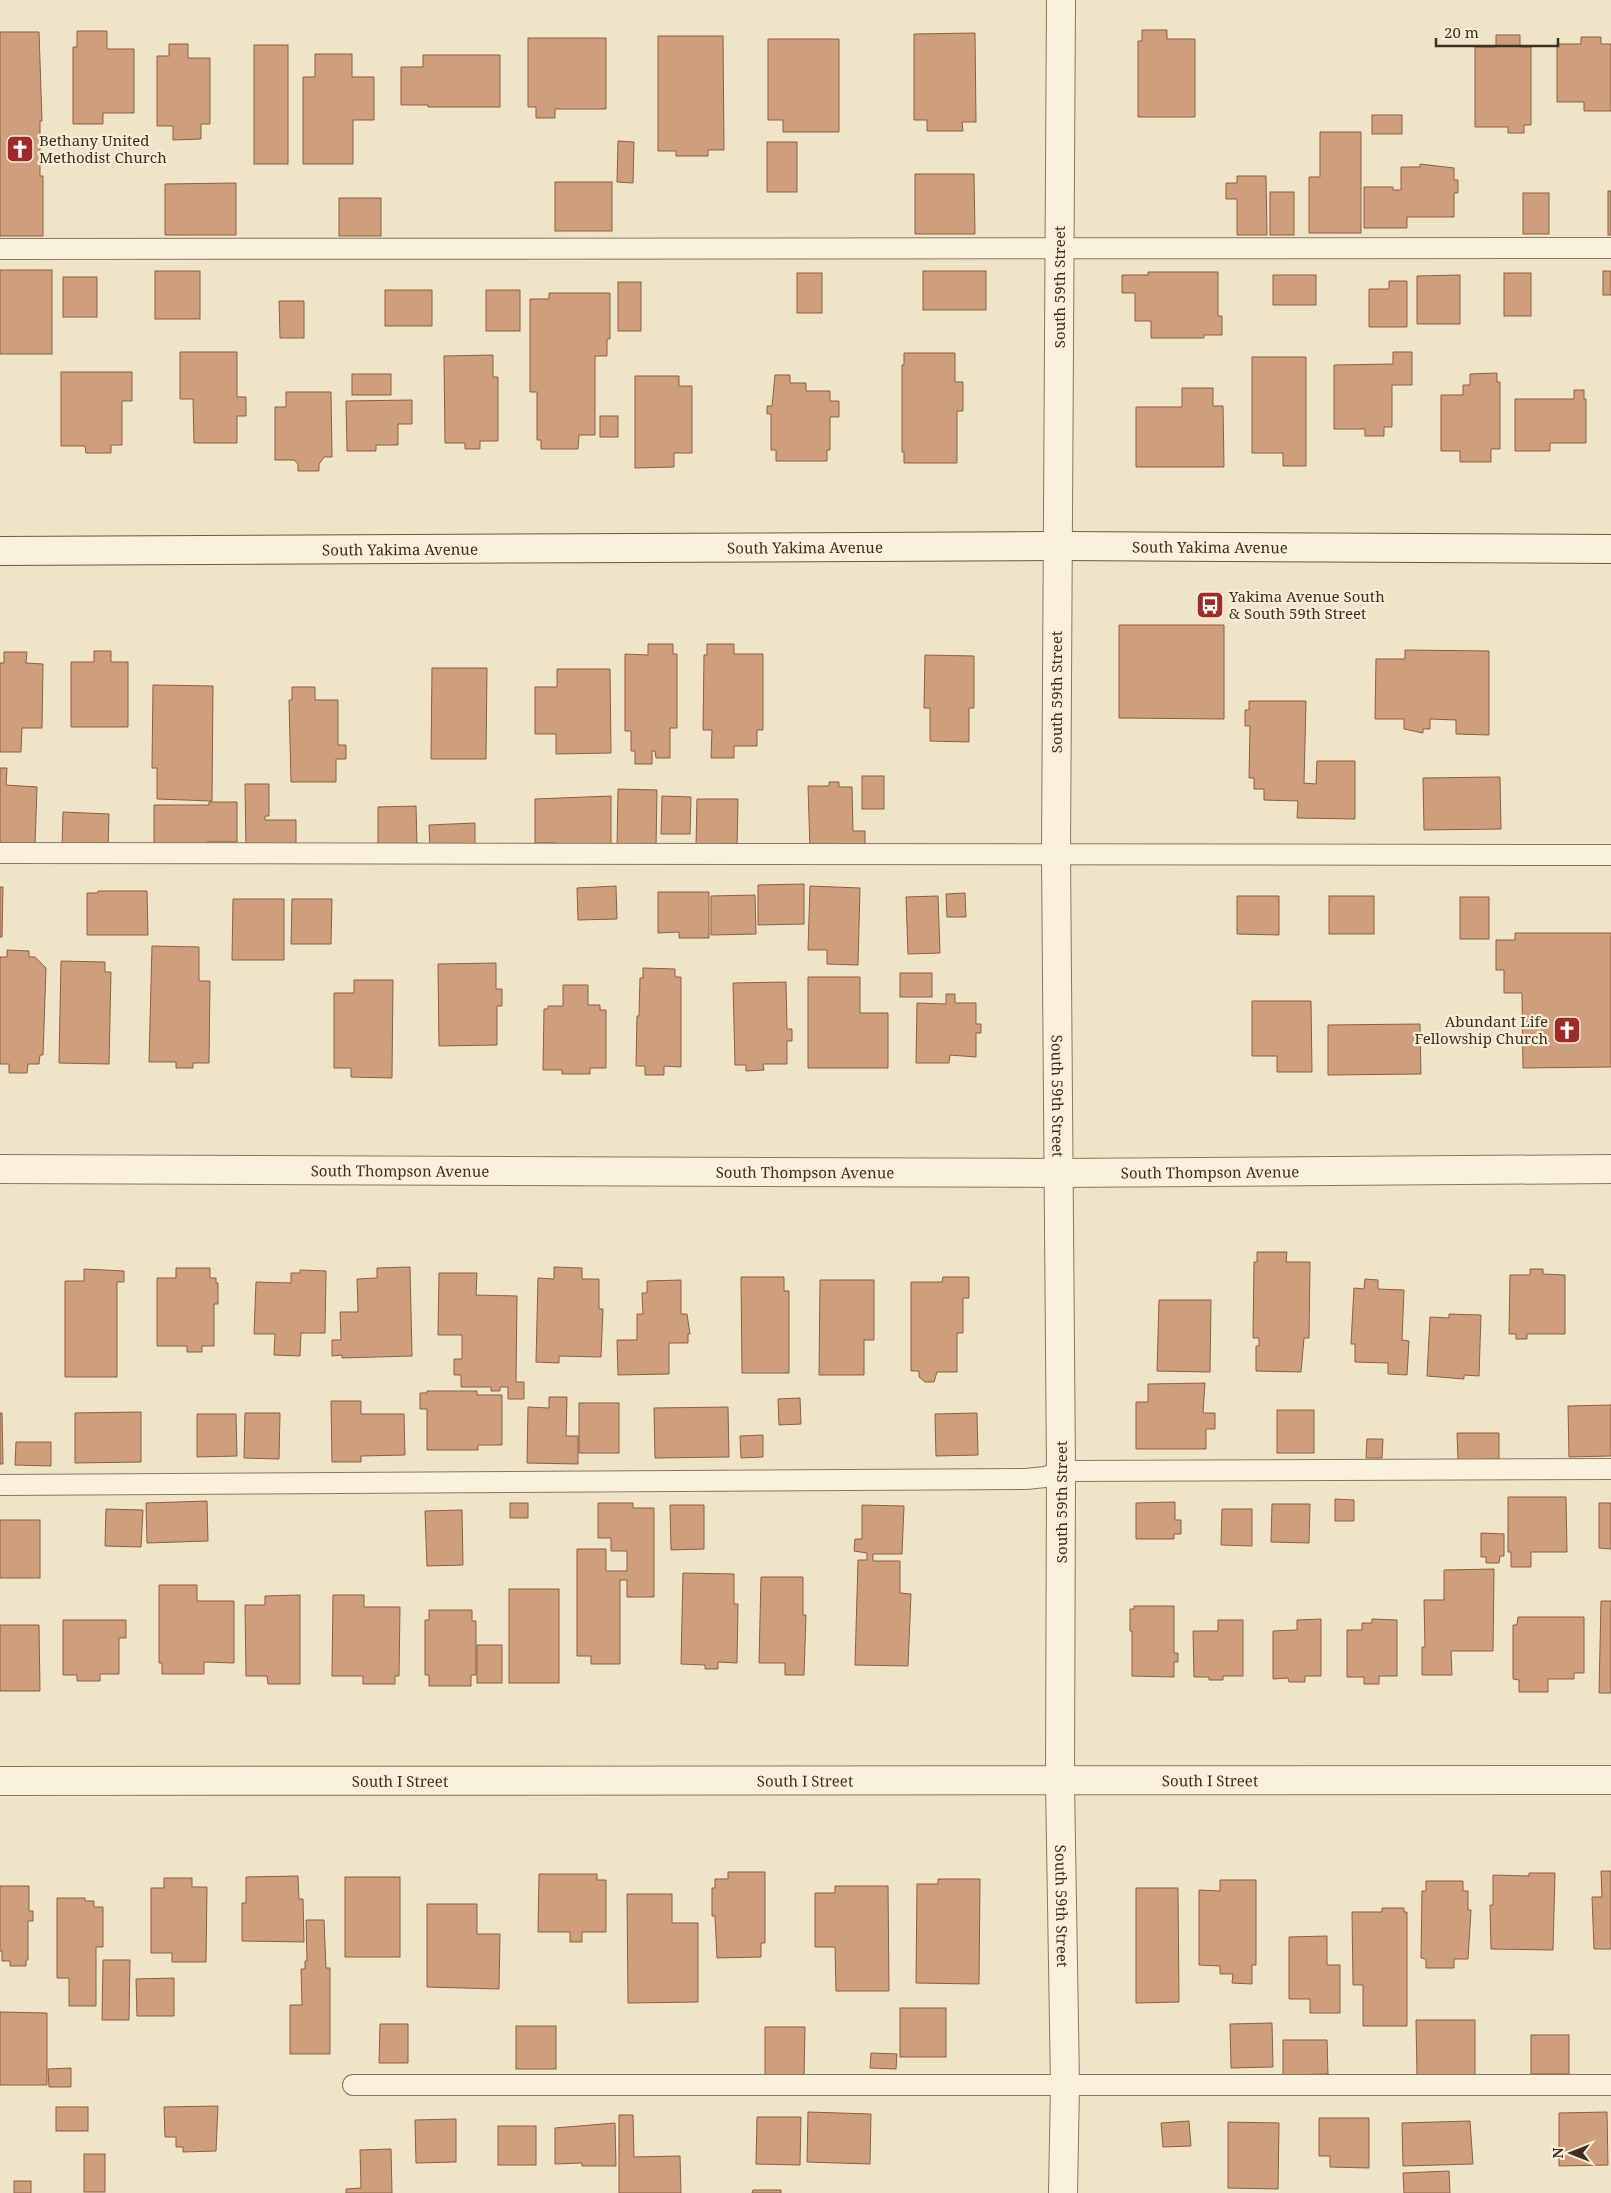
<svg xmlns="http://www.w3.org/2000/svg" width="1611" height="2193" font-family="'Noto Serif',serif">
<rect width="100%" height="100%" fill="#f0e4c8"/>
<g fill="#cf9f7d" stroke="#8d5f41">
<path d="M1142 30H1167V39H1195V117H1138V41H1142Z"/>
<path d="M77 31H107V49H134V113H103V124H73V47H77Z"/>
<path d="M0 32H39L42 121H40V176H43V236H0Z"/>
<path d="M975 33 976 122H962L963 131H927V120H914V34Z"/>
<path d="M1496 35H1520V47H1531V125H1524V133H1508V127H1475V47H1496Z"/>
<path d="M658 36H723L724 150H708V156H676V151H658Z"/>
<path d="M1581 37H1601V44H1611V111H1584V102H1557V44H1581Z"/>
<path d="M528 38H606V109H555V118H536V107H528Z"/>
<path d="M768 39H839V132H783V120H768Z"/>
<path d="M169 44H188V58H210V124H201V139L173 140V126H157V56H169Z"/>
<rect x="254" y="45" width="34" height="119"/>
<path d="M315 54H352V77H374V120H353V164H303V77H315Z"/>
<path d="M423 55H500V107H428V105H401V67H423Z"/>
<rect x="1372" y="115" width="30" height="19"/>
<path d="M1320 132H1361V233H1309V177H1320Z"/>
<path d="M618 141 634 142 633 183 617 182Z"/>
<rect x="767" y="142" width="30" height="50"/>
<path d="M1420 164 1454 168V180H1458V193H1454V217H1407V228H1364V187H1393V190H1401V167H1420Z"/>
<path d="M915 174H974L975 234H915Z"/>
<path d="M1237 176H1266L1267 235H1237V199H1226V183H1237Z"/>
<rect x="555" y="182" width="57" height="49"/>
<path d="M236 183V235H165V184Z"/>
<rect x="1608" y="191" width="3" height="44"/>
<rect x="1270" y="192" width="24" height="43"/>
<rect x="1523" y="193" width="26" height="41"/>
<rect x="339" y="198" width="42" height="38"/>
<rect x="0" y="270" width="52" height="84"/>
<rect x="155" y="271" width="45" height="48"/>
<rect x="923" y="271" width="63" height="39"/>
<rect x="1603" y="271" width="8" height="24"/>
<path d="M1148 272H1218V316H1222V335H1204V338H1151V321H1135V293H1122V275H1148Z"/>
<rect x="797" y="273" width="25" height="40"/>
<rect x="1504" y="273" width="27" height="43"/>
<rect x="1273" y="275" width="43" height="30"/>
<path d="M1460 275V324H1417V276Z"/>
<rect x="63" y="277" width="34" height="40"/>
<path d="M1389 281H1407V327H1369V289H1389Z"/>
<rect x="618" y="282" width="23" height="49"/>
<rect x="385" y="290" width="47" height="36"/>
<rect x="486" y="290" width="34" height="41"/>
<path d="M549 293H610V339H607V356H595V435H579L578 449H541V440H537V392H530V299H549Z"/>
<path d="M279 301H304V338H280Z"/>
<path d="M180 352H237V397H246V416H237V443H194L193 399H180Z"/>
<path d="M1393 352H1412V385H1392V427H1384V436H1365V429H1334V365L1393 364Z"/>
<path d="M904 353H955V382H963V411H957V463H904V452H902V365H904Z"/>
<path d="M493 355V377H498V441H480V449H465V443H445L444 356Z"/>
<path d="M1252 357H1306V466H1283V453H1252Z"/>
<path d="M61 372H132V401H122V445H111V453H86L85 446H61Z"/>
<path d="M1497 373V382H1500V449H1491V462H1460V451H1441V395H1463V385H1470V374Z"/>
<rect x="352" y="374" width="39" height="21"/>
<path d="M775 375H790V383H806V391H830V401H839V417H830V450H827V461H776V450H771V414H767V406H772Z"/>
<path d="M635 376H679V386H692V453H674V467L635 468Z"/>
<path d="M1182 388H1213V406H1223L1224 467H1136V407H1182Z"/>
<path d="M1574 390H1584V399H1586V443H1550V451H1515V399H1574Z"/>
<path d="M286 392H331L332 457H324L319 464V471H298V464L294 460H275V407H286Z"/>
<path d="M412 400V424H398V445H376V451H347L346 401Z"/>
<rect x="600" y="416" width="18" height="21"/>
<path d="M1119 625H1224V719L1119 718Z"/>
<path d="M648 644H673V654H677V728H670V758H656L655 751H652V764H635V751H631V731H625V654L648 655Z"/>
<path d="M707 644H734V654H763V730H757V746H734V758H711L712 730H703L704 655H707Z"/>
<path d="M1405 650 1489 651V735L1456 734V720L1430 719V729H1423V733L1404 729V719H1375L1376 659H1405Z"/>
<path d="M94 651H111V662H128V727H71V662H94Z"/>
<path d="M4 652H27L26 663 43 664 42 728H22L21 752H0V663H4Z"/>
<path d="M925 655 974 656V708H969V742L930 741V708H924Z"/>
<path d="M432 668H487L486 759H431Z"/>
<path d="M557 669H610L611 753 556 754V734H535V687H557Z"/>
<path d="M153 685 213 686 212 801 157 799V768H152Z"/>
<path d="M292 687H315V700H338V745H346V759H336V782H291L289 700H292Z"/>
<path d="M1249 701H1306L1304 783 1316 784 1317 761H1355V819L1297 818 1298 801 1264 800V789H1254V778H1249L1250 726H1245V710H1249Z"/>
<path d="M0 768H7L6 785 37 787 35 845 0 844Z"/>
<rect x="862" y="776" width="22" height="33"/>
<path d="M1500 777 1501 829 1424 830 1423 778Z"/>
<path d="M829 782H839V787H852L853 831H865V849L810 850 808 786H829Z"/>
<path d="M245 784H269V816H265V820H296V848L246 849Z"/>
<path d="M618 789 657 790 656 848H617Z"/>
<path d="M611 796V846H555V843H535V799Z"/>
<path d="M662 796 691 797 690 834H661Z"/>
<path d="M697 799H738L737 847 696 846Z"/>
<path d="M209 802H237V842H207V850H154V805H209Z"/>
<path d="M416 806 417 844H378V807Z"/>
<path d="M63 812 109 814 108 849 62 848Z"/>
<path d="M475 823V848L430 849 429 825Z"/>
<path d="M804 884V924L758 925V885Z"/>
<path d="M616 886 617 919 578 920 577 888Z"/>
<path d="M810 886 860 888 858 965 827 964V950H808Z"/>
<path d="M0 887H3L2 937H0Z"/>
<path d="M98 891H147L148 935H87V893H98Z"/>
<path d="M658 892H709V938H679V932L658 933Z"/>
<path d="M965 893 966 917H947L946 894Z"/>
<path d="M755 895 756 934 711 935V896Z"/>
<path d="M938 896 940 953 908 954 906 897Z"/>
<path d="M1237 896H1279V935L1237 934Z"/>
<rect x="1329" y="896" width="45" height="38"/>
<rect x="1460" y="897" width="29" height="42"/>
<path d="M233 899H284V960H232Z"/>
<path d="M292 899H332L331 944H291Z"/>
<path d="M1515 933H1611V1067L1523 1068 1522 993H1504V970H1496V940H1515Z"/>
<path d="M152 946 199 947V981H210L209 1063H193V1068H176V1062H149Z"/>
<path d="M7 950 29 951V957H35L46 968 43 1055H40L39 1064H28L27 1073H9V1064H0V957H7Z"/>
<path d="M61 961 105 962V972H111L109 1064 59 1063Z"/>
<path d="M496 963V989H502V1006H497V1045L439 1046 438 964Z"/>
<path d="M643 968 675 969V977H681V1067L664 1066V1075H645V1066H636L637 1016H639L640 978H643Z"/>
<rect x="900" y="973" width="32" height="24"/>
<path d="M808 977H860V1013H888V1068H808Z"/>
<path d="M354 980H393L392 1078 351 1077V1068H334V993H354Z"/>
<path d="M786 982 787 1029H792V1041H787V1064H763L764 1070 746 1071V1065H735L733 983Z"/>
<path d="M563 985H588V1005H600V1010H606V1068H590V1074H562V1070H543L544 1009H548V1006H563Z"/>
<path d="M946 994H955V1003H976V1024H981V1033H976V1057L950 1055 949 1063H916L917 1003 946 1004Z"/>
<path d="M1252 1001H1311L1312 1072H1277V1056H1252Z"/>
<path d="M1420 1024 1421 1074 1328 1075V1025Z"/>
<path d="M1257 1252H1287L1286 1262H1310L1309 1338H1304L1301 1372 1256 1371V1346H1259V1338H1253L1254 1262H1257Z"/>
<path d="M410 1267 412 1356 342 1358V1355L332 1356V1340H341L340 1312H358L357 1279 377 1278V1268Z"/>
<path d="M554 1267 582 1268V1279H599V1309H603L601 1357 559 1356V1363L536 1362 538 1278 554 1279Z"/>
<path d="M176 1268H210V1278H216V1283H218V1304H214V1346H202V1352H187V1346H157V1278H176Z"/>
<path d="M84 1269 124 1271V1282H117V1377H65V1281H84Z"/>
<path d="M1530 1269H1543V1274L1565 1275V1334H1527V1339H1516V1334H1509L1510 1275H1530Z"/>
<path d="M300 1270 326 1271 325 1333H301L300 1356 274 1355 275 1334H254L256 1282 291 1283V1273H300Z"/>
<path d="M439 1273H477L476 1295 517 1296 516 1382H524V1399H508V1387H500V1391H491V1387H461V1375H454V1359H462V1335H438Z"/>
<path d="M741 1277H784V1291H789V1373H742Z"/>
<path d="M943 1277H969V1298H963V1333H957V1372H937L934 1382H925L919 1377V1371H911V1282H942Z"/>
<path d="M1365 1279 1378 1280V1289L1404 1290 1402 1340 1409 1341 1407 1375 1388 1374V1363L1355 1362V1344H1351L1354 1288 1364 1289Z"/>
<path d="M681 1280V1314H687L690 1334H688V1343H669V1374L618 1375 617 1340H637V1314H643L642 1293H647V1281Z"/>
<path d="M820 1280H874V1340H864V1375H819Z"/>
<path d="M1159 1300H1211L1210 1372 1157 1371Z"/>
<path d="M1449 1314 1481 1315 1479 1376 1464 1375V1379L1427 1376 1430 1317 1449 1318Z"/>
<path d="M1205 1383 1203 1413H1215V1429H1206V1449H1136V1402H1148V1384Z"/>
<path d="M427 1391H477V1395H502V1445H478V1450H427V1409H420V1393H427Z"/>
<path d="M549 1397H567L566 1436H578V1464L527 1463 528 1407 549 1408Z"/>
<path d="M800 1398 801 1424 779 1425 778 1399Z"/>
<path d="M331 1401H361V1414H404L405 1455 361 1456V1462H332Z"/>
<rect x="579" y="1403" width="40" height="50"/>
<path d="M1611 1405V1456L1569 1457 1568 1406Z"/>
<path d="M728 1407 729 1457 655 1458 654 1408Z"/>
<rect x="1277" y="1410" width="37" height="43"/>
<path d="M141 1412V1462L75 1463V1413Z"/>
<path d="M0 1413H2L3 1464H0Z"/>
<path d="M245 1413H280L279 1459 244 1458Z"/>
<path d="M977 1413 978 1455 936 1456 935 1414Z"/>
<path d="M197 1414H236L237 1456 197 1457Z"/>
<path d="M1457 1433H1499V1459L1458 1460Z"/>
<path d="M763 1435V1457L741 1458 740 1436Z"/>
<path d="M1367 1439H1383L1382 1458H1366Z"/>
<path d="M16 1442H51V1466L15 1465Z"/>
<path d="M1508 1497H1566L1567 1552H1531V1567H1511V1552H1508Z"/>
<path d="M1335 1499 1354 1500V1521H1335Z"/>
<path d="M207 1501 208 1541 147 1543 146 1503Z"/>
<path d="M1175 1502V1520H1181V1534H1174V1539H1136V1503Z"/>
<rect x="510" y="1503" width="18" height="15"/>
<path d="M598 1503H633V1508H654V1597H627V1580H620V1664H591V1656H577V1549H606V1571H627V1551H611V1538H598Z"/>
<path d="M1599 1503H1611V1549L1599 1548Z"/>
<path d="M1272 1504H1310L1309 1543 1271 1542Z"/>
<path d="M670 1505H704V1549L671 1550Z"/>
<path d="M862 1505 904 1506 902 1554H873V1561H900V1593L911 1594 908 1666 855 1665 858 1560H867V1553L854 1551 855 1539H862Z"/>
<path d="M106 1509 143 1510 141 1547 105 1546Z"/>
<path d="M1222 1509H1252V1546L1221 1545Z"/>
<path d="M462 1510 463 1565 427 1566 425 1511Z"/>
<rect x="0" y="1520" width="40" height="58"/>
<path d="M1481 1533 1504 1534V1556H1500L1499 1563H1486V1557H1481Z"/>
<path d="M1494 1569 1493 1651H1451L1452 1675H1422V1647H1425L1424 1600H1444V1570Z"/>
<path d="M683 1573 734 1574V1604H738L737 1663 718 1662V1669H705V1665L681 1664Z"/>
<path d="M761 1577H803V1615H806L804 1675H785V1663H759Z"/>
<path d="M159 1585H197V1601H234V1663L204 1662V1674H162V1663H159Z"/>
<rect x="509" y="1589" width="50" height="94"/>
<path d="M300 1595V1684H268L267 1676H246L245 1605H265V1596Z"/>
<path d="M333 1595H364V1607H400L399 1676H395V1684H363V1676H332Z"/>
<path d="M1601 1601H1611V1693H1599Z"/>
<path d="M1134 1606H1174V1653H1178V1662H1174V1677L1132 1676V1631H1130V1609H1134Z"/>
<path d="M429 1610H472V1621H476V1675H471V1686H429V1675H425V1620H429Z"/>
<path d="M1518 1617H1584V1673H1574V1679H1548V1692H1519V1680L1513 1679V1625H1517Z"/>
<path d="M1321 1619V1676H1305V1682H1289L1288 1678 1273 1679V1631L1297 1630V1620Z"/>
<path d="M1372 1619 1397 1620V1676H1379V1684H1364V1677H1347V1630H1362V1623H1372Z"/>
<path d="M63 1620H126V1638H119V1674H100V1681H77V1675H63Z"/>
<path d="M1218 1620H1243V1676H1223V1680H1209V1677H1194L1193 1631H1218Z"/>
<path d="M0 1625H39L40 1691H0Z"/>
<rect x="477" y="1645" width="25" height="38"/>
<path d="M1601 1871H1611V1949H1594L1592 1897H1602Z"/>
<path d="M728 1872H765V1943H761V1957L717 1958 715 1916H712V1888H715V1879H728Z"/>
<path d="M1529 1873H1555L1553 1950 1491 1949 1490 1905H1493V1875L1529 1876Z"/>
<path d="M539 1874H597V1880H606V1932H582V1942H570V1932H538Z"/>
<path d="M298 1876 299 1899H303L304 1942 242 1941V1903H246V1877Z"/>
<rect x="345" y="1877" width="55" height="80"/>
<path d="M164 1878H192V1887H207L206 1962H172V1953H151V1888H164Z"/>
<path d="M938 1879H980L979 1984 916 1983 917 1884H938Z"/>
<path d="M1220 1880H1256V1965H1252V1984L1232 1983 1233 1974H1220V1966L1199 1965V1890L1220 1891Z"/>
<path d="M1426 1881H1463V1891H1468V1910H1471L1468 1959H1454V1968H1426V1959L1421 1958 1422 1891H1426Z"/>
<path d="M0 1886H29V1911H33V1921H28V1960H26V1966H10V1961H2V1951H0Z"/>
<path d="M835 1886H888L889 1991H836L835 1947H815V1893H835Z"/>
<path d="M1136 1888H1178L1179 2002 1136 2003Z"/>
<path d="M627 1894H672V1923H698V2002L628 2003Z"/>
<path d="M57 1898H85V1901H94V1907H103V1947H96V2006H69V1978H57Z"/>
<path d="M427 1904H477V1934H500L499 1989 427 1987Z"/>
<path d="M1382 1908H1404V1912H1407V2026H1363V1985H1353L1352 1912H1382Z"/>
<path d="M306 1920H324L326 1968H330V2054H290V2005H302L301 1969H305V1961H307Z"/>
<path d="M1327 1936V1965H1340V2013H1310V1999H1289V1937Z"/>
<path d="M103 1960H130L129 2020H102Z"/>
<path d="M174 1978V2016H137L136 1979Z"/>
<rect x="900" y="2008" width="46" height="49"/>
<path d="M0 2012 47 2013V2085H0Z"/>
<path d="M1416 2020H1475V2075H1417Z"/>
<path d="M1272 2023 1273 2067 1231 2068 1230 2024Z"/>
<path d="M380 2024H408V2063H379Z"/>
<rect x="516" y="2026" width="40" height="43"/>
<path d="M765 2027H805L804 2076H765Z"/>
<rect x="1531" y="2035" width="38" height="39"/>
<path d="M1283 2040H1327L1328 2074 1283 2075Z"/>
<path d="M871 2053 897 2054 896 2069 870 2068Z"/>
<path d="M71 2068V2087H49L48 2069Z"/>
<path d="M218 2106 216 2151 183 2152V2147H176V2137H165L164 2107Z"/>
<rect x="56" y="2107" width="32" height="24"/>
<path d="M808 2112 871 2114 870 2164 807 2162Z"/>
<path d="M1607 2112 1608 2165 1559 2166V2113Z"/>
<path d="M619 2115H633L634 2157 680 2156 681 2193H619Z"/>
<path d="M757 2117H801L800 2165 756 2164Z"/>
<path d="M1319 2118H1369V2168L1330 2167V2156H1319Z"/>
<path d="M456 2119V2162L416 2163 415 2120Z"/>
<path d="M1189 2121 1191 2146 1163 2147 1161 2123Z"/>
<path d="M1470 2121 1473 2164 1403 2166 1402 2123Z"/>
<path d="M1228 2122 1279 2123 1278 2189 1228 2188Z"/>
<path d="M615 2123 616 2166H582V2163L555 2164V2128Z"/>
<rect x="498" y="2126" width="38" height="39"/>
<path d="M391 2149 392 2193H346V2189L361 2188 360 2150Z"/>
<rect x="84" y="2154" width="21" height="38"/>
<path d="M1449 2171 1450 2193H1404L1403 2173Z"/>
<rect x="14" y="2181" width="17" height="12"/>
<path d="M753 2190H781V2193H752Z"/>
</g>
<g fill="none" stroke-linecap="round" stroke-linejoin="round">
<g stroke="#8d765c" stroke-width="22">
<g id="service">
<path d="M0 249 1611 248"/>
<path d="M0 853 1611 855"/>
<path d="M0 1485 1026 1479 1045 1477 1061 1471 1611 1469"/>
<path d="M353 2085H1611"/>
</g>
</g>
<g stroke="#8d765c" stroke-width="30">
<g id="minor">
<path id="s1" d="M1061 0 1056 854 1061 1471 1060 1782 1065 2085 1063 2193"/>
<path id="s2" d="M0 1169 1058 1173 1611 1169"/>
<path id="s3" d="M0 1781 1611 1780"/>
</g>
</g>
<g stroke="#6f573f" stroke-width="30">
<g id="secondary">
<path id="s4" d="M0 551 1057 546 1611 549"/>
</g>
</g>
<use href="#service" stroke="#faf1dc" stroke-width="20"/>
<use href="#minor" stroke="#faf1dc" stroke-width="28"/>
<use href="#secondary" stroke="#faf1dc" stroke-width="28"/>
</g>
<defs>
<g id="church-square" transform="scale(1.4375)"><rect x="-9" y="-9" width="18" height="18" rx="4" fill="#9e2a2b" stroke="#f7eed8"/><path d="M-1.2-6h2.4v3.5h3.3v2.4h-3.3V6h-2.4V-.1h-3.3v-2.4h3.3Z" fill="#fff"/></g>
<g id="bus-square" transform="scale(1.4375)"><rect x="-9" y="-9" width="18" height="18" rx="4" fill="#9e2a2b" stroke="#f7eed8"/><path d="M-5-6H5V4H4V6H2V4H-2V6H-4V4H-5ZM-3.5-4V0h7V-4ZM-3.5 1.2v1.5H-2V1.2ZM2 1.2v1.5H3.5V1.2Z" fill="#fff"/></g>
</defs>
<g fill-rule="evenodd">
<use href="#church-square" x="20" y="149"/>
<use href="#bus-square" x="1210" y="605"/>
<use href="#church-square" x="1567" y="1030"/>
</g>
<g text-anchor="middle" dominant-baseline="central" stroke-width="4.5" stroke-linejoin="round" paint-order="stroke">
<g font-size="15" fill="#3d2e20" stroke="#f7eed8" text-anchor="start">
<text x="39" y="140">Bethany United<tspan x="39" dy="17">Methodist Church</tspan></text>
<text x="1229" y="596">Yakima Avenue South<tspan x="1229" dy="17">&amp; South 59th Street</tspan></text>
<text x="1548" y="1021" text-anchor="end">Abundant Life<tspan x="1548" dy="17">Fellowship Church</tspan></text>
</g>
<g font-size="15" fill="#3d2e20" stroke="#f7eed8">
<text transform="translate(1059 287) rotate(-90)">South 59th Street</text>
<text stroke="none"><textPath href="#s4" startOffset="805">South Yakima Avenue</textPath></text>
<text stroke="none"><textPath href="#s4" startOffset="1210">South Yakima Avenue</textPath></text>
<text stroke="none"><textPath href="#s4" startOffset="400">South Yakima Avenue</textPath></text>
<text transform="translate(1056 692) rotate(-90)">South 59th Street</text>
<text stroke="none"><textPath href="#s1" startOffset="1096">South 59th Street</textPath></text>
<text stroke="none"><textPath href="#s2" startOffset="400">South Thompson Avenue</textPath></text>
<text stroke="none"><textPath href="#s2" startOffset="805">South Thompson Avenue</textPath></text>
<text stroke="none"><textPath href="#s2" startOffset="1210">South Thompson Avenue</textPath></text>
<text transform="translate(1061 1502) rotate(-90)">South 59th Street</text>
<text stroke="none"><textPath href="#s3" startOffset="400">South I Street</textPath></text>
<text stroke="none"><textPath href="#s3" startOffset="805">South I Street</textPath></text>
<text stroke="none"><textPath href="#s3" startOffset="1210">South I Street</textPath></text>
<text stroke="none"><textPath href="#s1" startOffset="1906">South 59th Street</textPath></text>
</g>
</g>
<g transform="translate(1571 2153) rotate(270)" stroke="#f7eed8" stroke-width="4" paint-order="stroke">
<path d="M0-4L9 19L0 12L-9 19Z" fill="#3d2e20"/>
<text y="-8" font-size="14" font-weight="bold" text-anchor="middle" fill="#3d2e20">N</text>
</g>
<path d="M1436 38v8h122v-8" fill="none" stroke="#3d2e20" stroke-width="2.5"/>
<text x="1444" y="38" font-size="15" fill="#3d2e20" stroke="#f7eed8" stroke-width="4" paint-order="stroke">20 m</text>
</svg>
